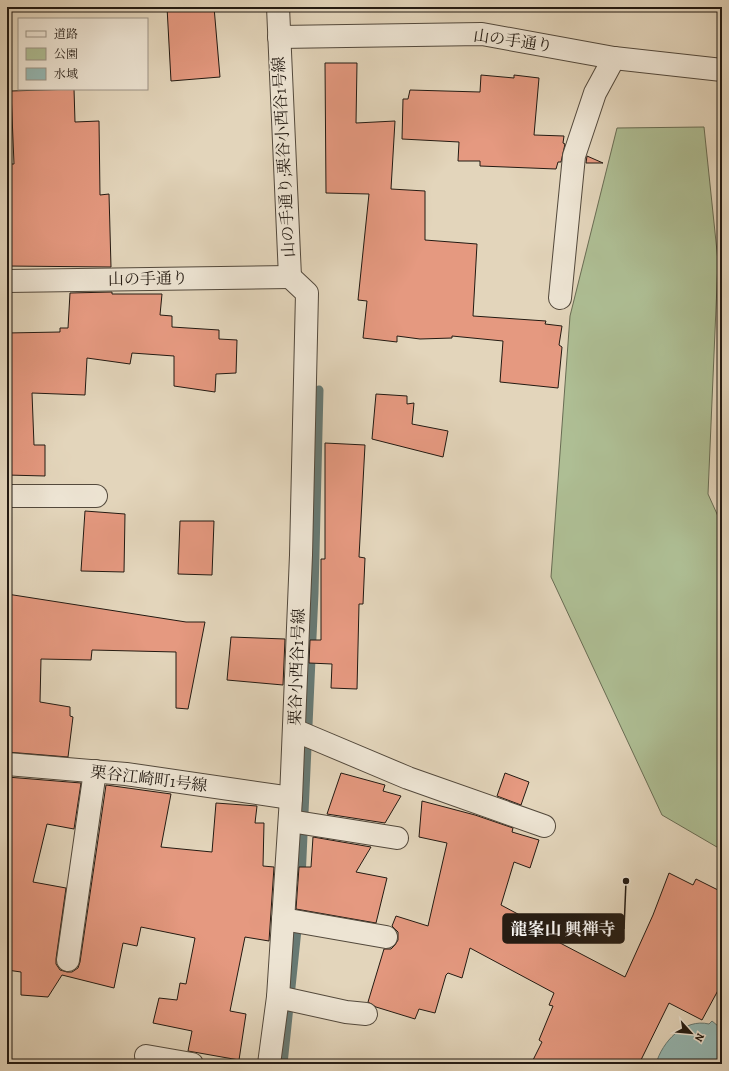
<svg xmlns="http://www.w3.org/2000/svg" width="729" height="1071" font-family="Alegreya,'Noto Serif JP',serif">
<rect width="100%" height="100%" fill="#e3d5bb"/>
<filter id="stains"><feTurbulence type="fractalNoise" baseFrequency=".005" numOctaves="4"/><feColorMatrix values="0 0 0 0 .2 0 0 0 0 .09 0 0 0 0 .02 0 0 0 .5 -.17"/></filter>
<radialGradient id="worn" r=".72"><stop offset=".6" stop-color="#630" stop-opacity="0"/><stop offset="1" stop-color="#630" stop-opacity=".3"/></radialGradient>
<path fill="#aebe94" stroke="#686c53" d="M704 127 718 261 708 494 722 525V850L662 815 551 577 570 316 617 128Z"/>
<path fill="#95b8b3" stroke="#677973" d="M712 1021 718 1026 721 1032V1064H656C662 1042 684 1018 709 1024Z"/>
<g fill="none" stroke-linecap="round" stroke-linejoin="round">
<g stroke="#677973" stroke-width="9">
<path d="M301 879 314 593 319 390"/>
<path d="M283 1064 298 920"/>
</g>
</g>
<g fill="#e59980" stroke="#231a12">
<path d="M167 7H214L220 77 171 81Z"/>
<path d="M325 63H357L356 123 395 121 391 189 425 191V240L477 244 473 316 546 321 545 324 562 326 559 345 562 347 558 388 500 382 503 341 452 336V338L420 339 397 336V342L363 338 367 301 358 300 369 194 326 193Z"/>
<path d="M481 75 514 78V75L539 78 534 135 564 136 563 143 565 144 561 162H558L556 169 480 166V161H458L459 142 402 139 403 99H408L410 90 480 92Z"/>
<path d="M74 89 75 122 99 121 100 195 109 194 111 267 7 266V164H14L11 91Z"/>
<path d="M587 156 603 163H586Z"/>
<path d="M112 292V294H162L160 315 172 316V327L219 330V339L237 340 236 373 216 374 215 392 174 386V356L132 353 130 364 87 358 85 395 32 393 34 445H45V476L7 475V333L60 332V328H68L70 293Z"/>
<path d="M376 394 407 396V404L414 403 412 424 448 431 443 457 372 439Z"/>
<path d="M325 443 365 445 359 557 365 558 363 604H359L357 689 331 688 332 664 309 663 310 640H321V559H325Z"/>
<path d="M85 511 125 514 124 572 81 571Z"/>
<path d="M180 521H214L212 575 178 574Z"/>
<path d="M7 594 186 622H205L188 709 176 708V652L92 650 91 660 41 659 40 702 70 707V716L73 717 68 757 7 752Z"/>
<path d="M231 637 285 639 283 685 227 680Z"/>
<path d="M341 773 385 785 383 791 401 796 385 823 327 814Z"/>
<path d="M505 773 529 782 521 805 497 796Z"/>
<path d="M7 777 81 783 74 829 47 824 33 882 66 888 56 959V964L60 970 67 972H72L78 968 80 962 106 785 171 794 161 847 212 852 216 803 257 806 255 823H264L263 866 274 867 269 941 245 937 230 1011 246 1014 239 1060 188 1051 192 1031 153 1023 159 998 177 1000 180 983 186 984 195 938 141 927 137 946 123 943 114 988 62 975 48 997 21 995V972L7 970Z"/>
<path d="M422 801 475 815 513 828 512 832 539 840 530 868 514 862 501 905 544 928 541 933 625 977 653 915 669 873 693 885 696 879 722 892V983L702 1020 669 1003 639 1064H531L542 1042 539 1040 553 1006 549 1005 554 993 470 948 462 978 448 973 446 975 435 1013 419 1009 415 1019 376 1007 368 1002 384 949H391L395 945 398 940V932L392 926 396 916 428 926 447 843 419 837Z"/>
<path d="M313 837 371 847 356 872 387 878 376 923 296 909 299 867H311Z"/>
</g>
<g fill="none" stroke-linecap="round" stroke-linejoin="round">
<g stroke="#53493c" stroke-width="24">
<g id="minor">
<path d="M278 7 290 277"/>
<path d="M279 37 482 34 614 58 722 70"/>
<path d="M7 281 290 277"/>
<path d="M560 298 574 156 595 93 614 58"/>
<path d="M7 496H96"/>
<path d="M294 730 408 778 544 826"/>
<path d="M7 764 126 774 291 798"/>
<path d="M290 821 397 838"/>
<path d="M283 919 386 937"/>
<path d="M68 960 95 771"/>
<path d="M278 997 346 1012 366 1014"/>
<path d="M146 1056 192 1064"/>
<path d="M269 1064 278 997 291 798 301 555 307 293 290 277"/>
</g>
</g>
<use href="#minor" stroke="#ede4d3" stroke-width="22"/>
</g>
<g text-anchor="middle" dominant-baseline="central" stroke-width="3" stroke-linejoin="round" paint-order="stroke">
<g font-size="16" fill="#231a12" stroke="#ede4d3">
<text transform="translate(513 41) rotate(8)">山の手通り</text>
<text transform="translate(284 157) rotate(-93)">山の手通り;栗谷小西谷1号線</text>
<text transform="translate(148 279) rotate(-1)">山の手通り</text>
<text transform="translate(297 667) rotate(-88)">栗谷小西谷1号線</text>
<text transform="translate(149 779) rotate(7)">栗谷江崎町1号線</text>
</g>
</g>
<path fill="none" stroke="#231a12" stroke-width="1.5" d="M626 881L624 929"/>
<circle fill="#231a12" stroke="#ede4d3" stroke-width="1.5" cx="626" cy="881" r="4"/>
<rect fill="#231a12" stroke="#231a12" stroke-width="1.5" x="503" y="914" width="121" height="29" rx="4"/>
<g font-size="17" text-anchor="middle" font-weight="bold" fill="#fff">
<text x="563" y="935">龍峯山 興禅寺</text>
</g>
<rect width="729" height="1071" fill="none" stroke="#e3d5bb" stroke-width="24"/>
<rect x="8" y="8" width="713" height="1055" fill="none" stroke="#231a12" stroke-width="2"/>
<rect x="12" y="12" width="705" height="1047" fill="none" stroke="#231a12"/>
<rect x="18" y="18" width="130" height="72" fill="#ede4d3" stroke="#9c9386"/>
<rect x="26" y="31" width="20" height="6" fill="#ede4d3" stroke="#9c9386"/>
<text x="54" y="38" font-size="12" fill="#231a12">道路</text>
<rect x="26" y="48" width="20" height="12" fill="#aebe94" stroke="#9c9386"/>
<text x="54" y="58" font-size="12" fill="#231a12">公園</text>
<rect x="26" y="68" width="20" height="12" fill="#95b8b3" stroke="#9c9386"/>
<text x="54" y="78" font-size="12" fill="#231a12">水域</text>
<g transform="translate(691 1033) rotate(117)" stroke="#ede4d3" stroke-width="3" paint-order="stroke">
<path d="M0-3L7 15L0 10L-7 15Z" fill="#231a12"/>
<text y="-6" font-size="11" font-weight="bold" text-anchor="middle" fill="#231a12">N</text>
</g>
<rect width="100%" height="100%" filter="url(#stains)"/>
<rect width="100%" height="100%" fill="url(#worn)"/>
</svg>
